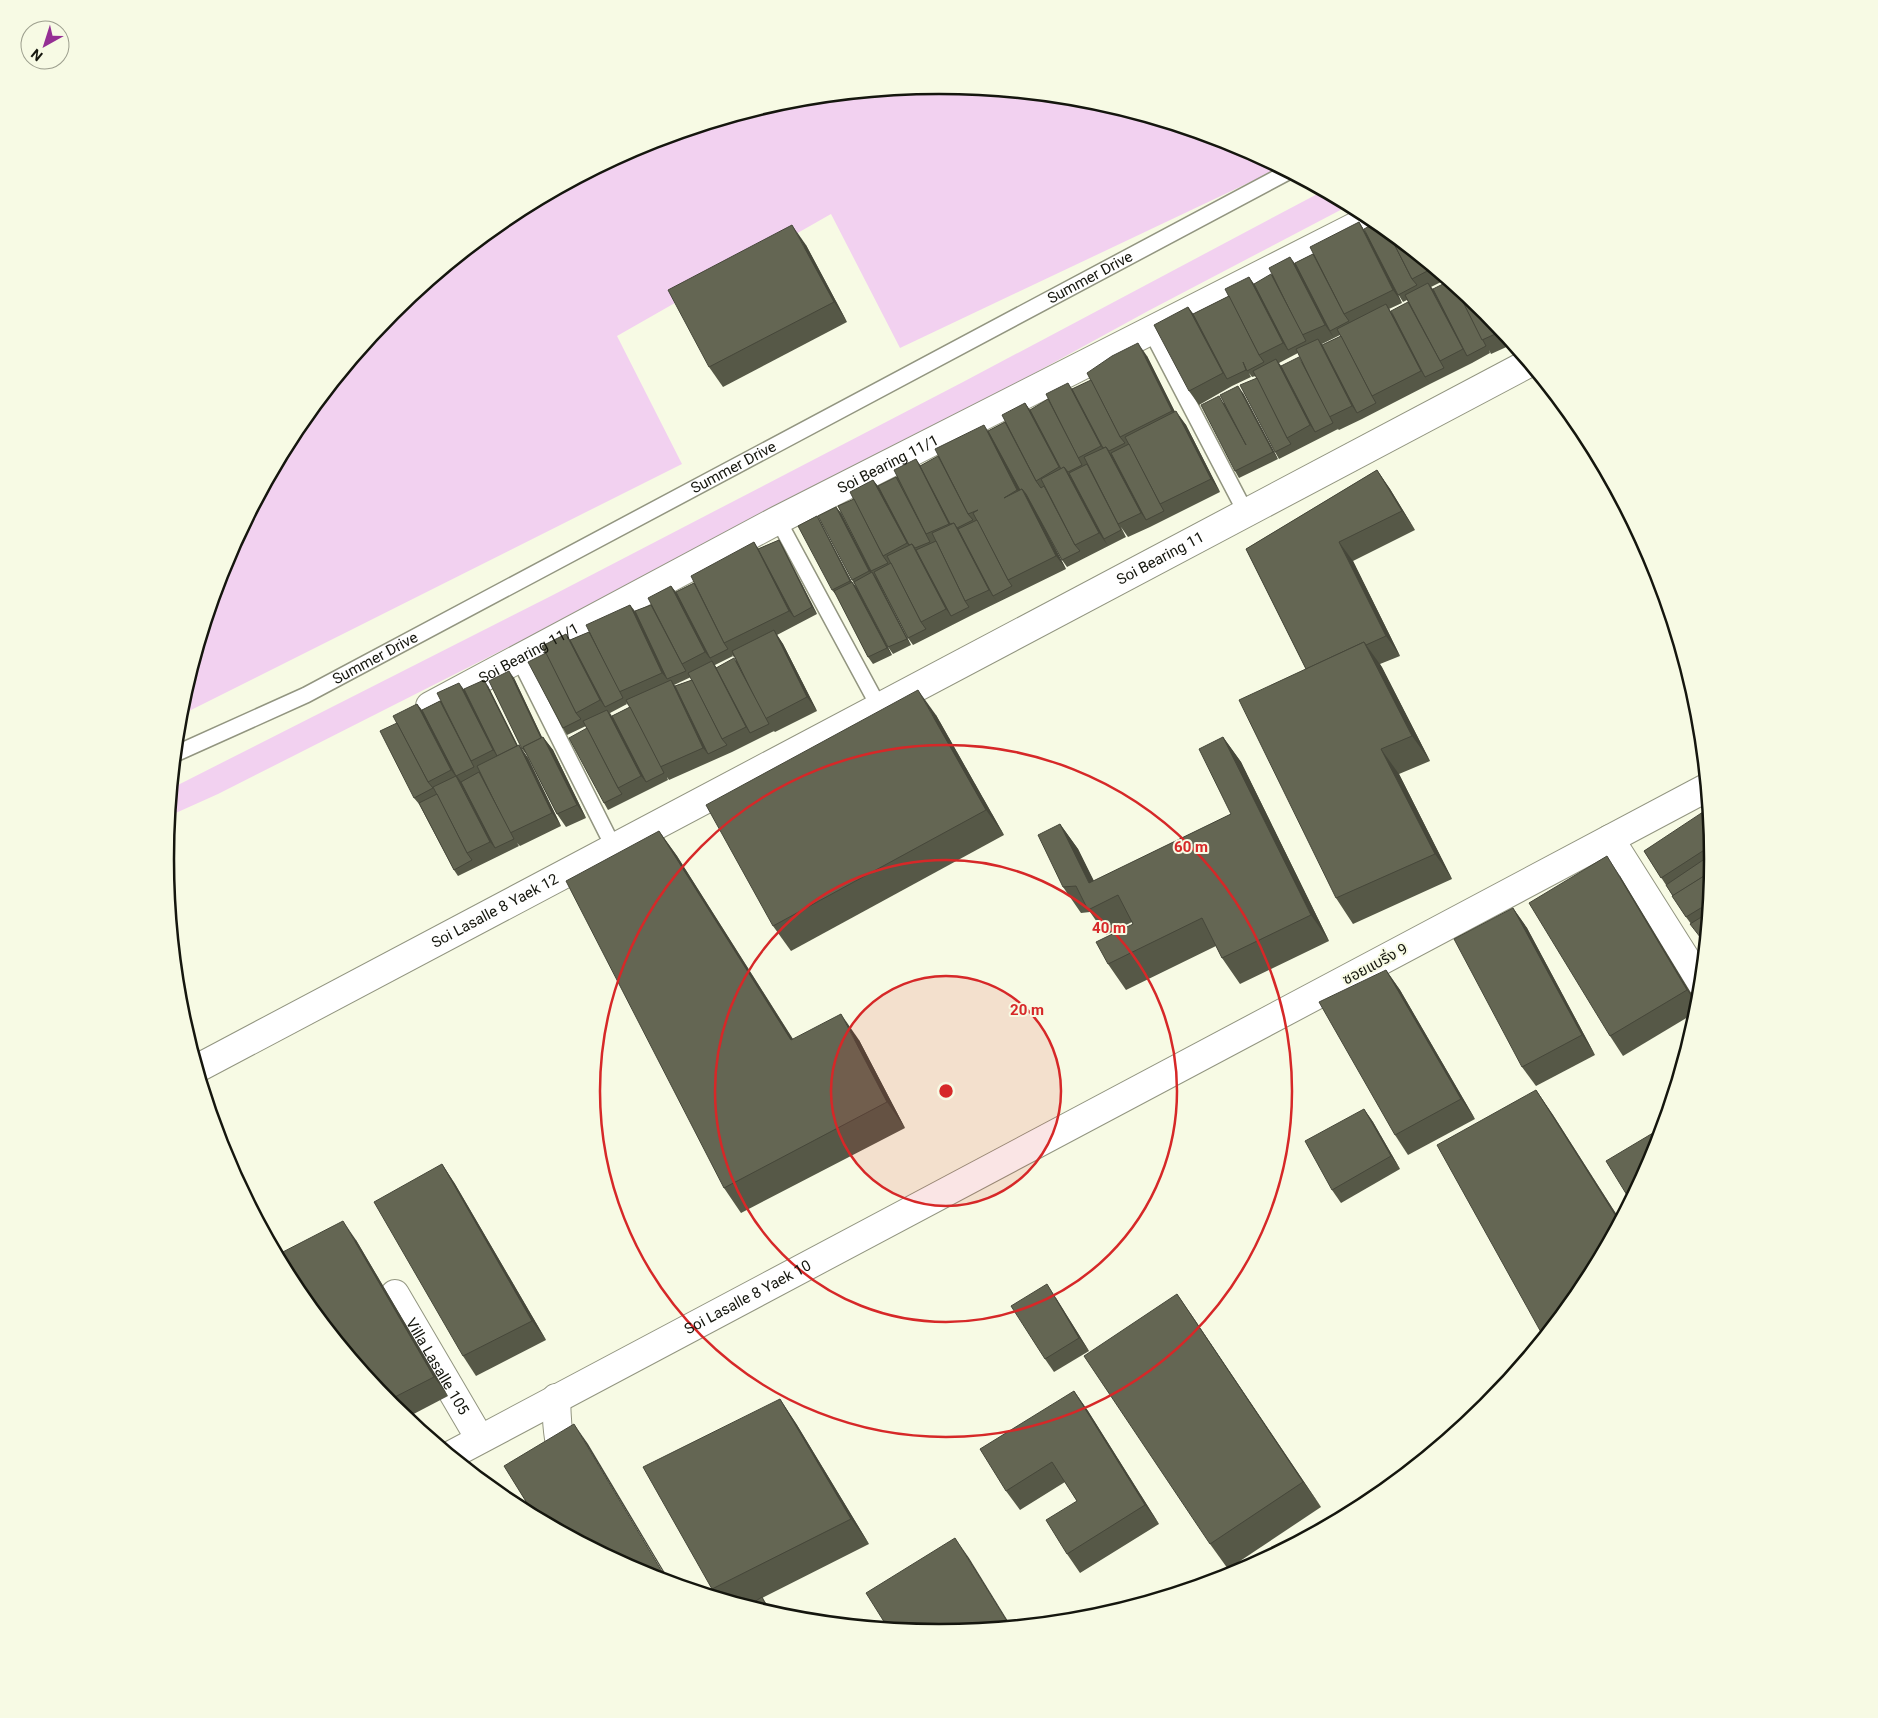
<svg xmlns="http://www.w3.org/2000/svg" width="1878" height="1718" font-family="Roboto,'Noto Sans Thai',sans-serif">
<rect width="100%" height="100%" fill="#f7fae4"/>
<g fill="#f2d1f0">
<path d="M939 85 1090 100 1235 144 1280 168 900 348 831 214 617 336 682 464 179 716 180 708 224 563 296 429 392 311 509 215 643 144 788 100Z"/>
<path d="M1323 191 1350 205 1148 311 843 478 218 794 169 816 172 788 553 595 963 382Z"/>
</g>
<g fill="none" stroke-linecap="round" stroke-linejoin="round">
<g stroke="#929580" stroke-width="18">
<g id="lane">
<path d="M1150 329 1246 513"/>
<path d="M778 520 879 707"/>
<path d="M519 659 614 848"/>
<path id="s1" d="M175 754 306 695 1288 172"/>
</g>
</g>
<g stroke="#929580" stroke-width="30">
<g id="street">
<path id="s2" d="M430 706 778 520 1372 218"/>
<path d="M1610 839 1701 983"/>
<path id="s3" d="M198 1068 1529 363"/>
<path id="s4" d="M395 1294 480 1439"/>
<path d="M556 1398C557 1424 557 1447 570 1469"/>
<path id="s5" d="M451 1455 1706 788"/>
</g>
</g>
<use href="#lane" stroke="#fff" stroke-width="15"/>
<use href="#street" stroke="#fff" stroke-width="28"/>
</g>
<g fill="#565847" fill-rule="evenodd">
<path d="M1359 222 1366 233 1377 222 1447 279 1431 287 1433 289 1486 312 1513 344 1491 354 1489 350 1490 353 1472 363 1430 384 1429 381 1430 384 1362 419 1339 430 1336 427 1338 429 1279 459 1275 452 1256 376 1252 377 1249 373 1251 377 1232 386 1199 405 1189 391 1188 307 1193 314 1229 296 1249 277 1254 284 1295 263 1313 254ZM1398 294 1403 302 1407 300 1408 302 1394 316 1389 309 1402 303ZM1340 335 1341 336 1322 345V344ZM1298 353 1302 362 1281 366 1279 363Z"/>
<path d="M806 245 847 322 723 387 709 367Z"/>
<path d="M1147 356 1175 412 1186 425 1220 492 1150 527 1128 537 1121 527 1126 537 1067 567 1062 560 1044 527 1066 569 974 614 973 613 974 614 913 645 908 638 876 578 911 645 893 654 888 647 856 587 852 580 836 507 841 513 871 572 838 506 854 499 873 480 878 486 896 477 916 459 920 466 988 431 1005 422 1025 403 1030 410 1072 389Z"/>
<path d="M1243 393 1278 459 1239 478 1235 471 1219 396 1223 403Z"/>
<path d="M1377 470 1390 489 1415 530 1353 561 1400 656 1380 664 1430 761 1399 774 1452 879 1353 924 1336 898 1306 669 1246 549Z"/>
<path d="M817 516 821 523 852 582 857 588 892 655 873 664 868 657 837 596 832 590Z"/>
<path d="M779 540 783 547 817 614 777 635 783 644 817 711 775 732 772 729 774 731 732 752 669 780 667 777 668 780 608 810 604 803 587 728 586 726 567 735 563 728 546 653 566 634 570 640 589 632 630 605 635 611 651 605 671 586 676 592 694 583 754 542 758 549ZM732 655 733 657 734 656 736 661 716 668 715 665 733 656ZM691 677 692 680 675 686 674 685ZM626 702 628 705H629L630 707 612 716 610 713 627 704Z"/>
<path d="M514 678 542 737H543L553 750 586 818 566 827 557 814 527 755 522 749Z"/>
<path d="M488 686 518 746 519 745 528 758 561 826 520 846 517 843 519 846 458 876 454 870 419 804 414 798 397 723 417 704 422 710 464 689Z"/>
<path d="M936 715 1004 835 791 951 773 926Z"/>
<path d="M1223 737 1241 762 1329 941 1240 984 1222 958 1216 946 1126 990 1108 964 1133 924 1132 922 1106 935 1090 912 1081 913 1063 887 1060 824 1078 849 1094 881 1231 814Z"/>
<path d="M1708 813 1713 859 1705 943 1686 917 1666 885 1644 851Z"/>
<path d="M659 831 677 856 793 1039 859 1040 905 1128 741 1213 724 1188Z"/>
<path d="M1620 876 1699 1006 1698 1011 1623 1056 1610 1036Z"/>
<path d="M1513 908 1527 928 1595 1055 1536 1086 1522 1067Z"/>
<path d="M1386 970 1400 990 1475 1119 1408 1155 1395 1135Z"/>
<path d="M1536 1090 1553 1115 1620 1220 1582 1289 1544 1336 1542 1334Z"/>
<path d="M1364 1109 1373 1122 1400 1169 1341 1203 1332 1190Z"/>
<path d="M442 1164 455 1184 546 1340 476 1376 463 1356Z"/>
<path d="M356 1240 448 1396 406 1418 392 1406 295 1289Z"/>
<path d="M1177 1294 1321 1507 1228 1569 1210 1544Z"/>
<path d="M1056 1298 1089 1351 1054 1372 1045 1359Z"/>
<path d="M1074 1391 1088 1411 1159 1524 1080 1573 1067 1554 1077 1501 1065 1482 1020 1510 1006 1491Z"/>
<path d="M780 1399 797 1425 869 1544 762 1598 773 1614 753 1603 747 1606 717 1597 712 1589Z"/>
</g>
<g fill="#46473a">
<path d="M1359 222 1368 236 1402 303 1393 290Z"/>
<path d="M792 225 806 245 847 322 834 302Z"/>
<path d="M1290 257 1300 270 1330 331 1334 338 1325 325Z"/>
<path d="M1249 277 1258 290 1288 350 1292 356 1283 343Z"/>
<path d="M1428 283 1438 296 1467 356 1463 349Z"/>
<path d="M1386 304 1395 318 1425 377 1430 384 1421 371Z"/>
<path d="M1188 307 1198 320 1227 379 1223 373Z"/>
<path d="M1318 339 1327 352 1357 413 1352 406Z"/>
<path d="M1138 343 1147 356 1181 424 1172 411Z"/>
<path d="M1276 359 1286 373 1315 432 1310 425Z"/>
<path d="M1068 383 1077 396 1105 453 1101 446Z"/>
<path d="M1238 386 1243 393 1278 459 1273 452Z"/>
<path d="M1025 403 1035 417 1063 474 1059 467Z"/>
<path d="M1176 411 1186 425 1220 492 1211 479Z"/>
<path d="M984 425 993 438 1027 503 1017 490Z"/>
<path d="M1106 447 1115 460 1146 520 1141 513Z"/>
<path d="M916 459 925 472 953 530 949 524Z"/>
<path d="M1064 467 1073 480 1104 539 1108 546 1099 533Z"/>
<path d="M1377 470 1390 489 1415 530 1402 511Z"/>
<path d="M873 480 883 493 912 550 907 543Z"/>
<path d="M1022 489 1031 502 1066 569 1056 556Z"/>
<path d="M836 507 841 513 874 577 869 571Z"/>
<path d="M817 516 821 523 855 588 850 581Z"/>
<path d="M954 523 963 536 993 596 998 603 989 590Z"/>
<path d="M779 540 783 547 817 614 812 607Z"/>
<path d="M754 542 763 556 794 617 789 611Z"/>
<path d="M1339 542 1353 561 1400 656 1386 636Z"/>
<path d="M912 544 921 557 951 616 946 609Z"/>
<path d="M872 572 877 579 911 645 907 639Z"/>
<path d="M852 582 857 588 892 655 887 648Z"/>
<path d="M671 586 681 599 710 658 715 665 705 652Z"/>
<path d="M630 605 639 618 667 679 662 673Z"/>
<path d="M774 630 783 644 817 711 807 697Z"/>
<path d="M566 634 575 647 605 707 600 700Z"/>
<path d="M1364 642 1382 667 1430 761 1412 736Z"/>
<path d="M712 661 721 674 750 733 746 727Z"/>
<path d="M509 671 514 678 546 746 542 739Z"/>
<path d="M484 680 488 686 522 754 517 747Z"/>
<path d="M671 680 680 693 708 754 703 748Z"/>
<path d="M459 683 469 696 498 757 493 750Z"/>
<path d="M918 690 936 715 1004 835 986 810Z"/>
<path d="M417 704 427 717 457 776 466 789 495 848 490 842 459 781 451 770Z"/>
<path d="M607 710 616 723 646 782 641 776Z"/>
<path d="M543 737 553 750 586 818 577 805Z"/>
<path d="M1223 737 1241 762 1329 941 1311 915Z"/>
<path d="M519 745 528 758 561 826 552 813Z"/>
<path d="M1381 749 1399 774 1452 879 1435 854Z"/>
<path d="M1060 824 1078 849 1104 902 1089 883Z"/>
<path d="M659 831 677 856 809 1065 791 1040Z"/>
<path d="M1607 856 1620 876 1698 1006 1687 990Z"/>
<path d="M1513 908 1527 928 1595 1055 1582 1035Z"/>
<path d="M1386 970 1400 990 1475 1119 1461 1099Z"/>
<path d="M841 1014 859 1040 905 1128 887 1102Z"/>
<path d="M1536 1090 1553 1115 1620 1220 1619 1221Z"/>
<path d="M1364 1109 1373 1122 1400 1169 1391 1156Z"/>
<path d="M442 1164 455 1184 546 1340 532 1321Z"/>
<path d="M343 1221 356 1240 448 1396 434 1377Z"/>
<path d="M1047 1284 1056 1298 1089 1351 1079 1338Z"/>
<path d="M1177 1294 1195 1320 1321 1507 1303 1482Z"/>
<path d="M1074 1391 1088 1411 1159 1524 1145 1505Z"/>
<path d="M780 1399 797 1425 869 1544 851 1519Z"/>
<path d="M574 1424 588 1444 671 1583 669 1582Z"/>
<path d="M955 1538 969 1558 1011 1626H1010Z"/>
<path d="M762 1597 773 1614 770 1613Z"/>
</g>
<g fill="#646653" stroke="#46473a">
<path d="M1359 222 1393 290 1344 314 1310 247Z"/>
<path d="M1377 222 1387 230 1412 279 1417 285 1398 295 1364 229Z"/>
<path d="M792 225 834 302 709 367 668 290Z"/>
<path d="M1387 230 1433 268 1412 279Z"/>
<path d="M1313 254 1344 314 1349 321 1330 331 1295 263Z"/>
<path d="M1290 257 1325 325 1302 335 1269 268Z"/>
<path d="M1271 274 1306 341 1288 350 1254 284Z"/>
<path d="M1249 277 1283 343 1259 355 1225 289Z"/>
<path d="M1449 281 1455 286 1486 346 1467 356 1433 289Z"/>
<path d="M1428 283 1463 349 1440 361 1405 295Z"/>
<path d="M1455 286 1486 312 1502 331 1482 340Z"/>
<path d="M1229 296 1259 355 1264 362 1247 371 1243 362 1246 370 1227 379 1193 314Z"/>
<path d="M1408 302 1440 361 1444 368 1425 377 1391 311Z"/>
<path d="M1386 304 1421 371 1372 396 1337 329Z"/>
<path d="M1188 307 1223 373 1189 391 1154 325Z"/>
<path d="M1341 336 1372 396 1376 403 1357 413 1322 345Z"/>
<path d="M1318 339 1352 406 1329 417 1296 349Z"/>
<path d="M1138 343 1172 411 1120 437 1087 373 1112 356Z"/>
<path d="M1299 357 1333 423 1315 432 1281 366Z"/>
<path d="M1276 359 1310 425 1287 438 1253 371Z"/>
<path d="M1257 378 1287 438 1291 444 1275 452 1240 385Z"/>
<path d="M1091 380 1120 437 1125 443 1109 451 1106 447 1103 448 1072 389Z"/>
<path d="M1068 383 1101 446 1078 458 1046 394Z"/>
<path d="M1238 386 1273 452 1235 471 1201 405 1219 396 1246 445 1220 395Z"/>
<path d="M1048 399 1082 465 1068 472 1064 467 1061 469 1030 410Z"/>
<path d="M1025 403 1059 467 1036 481 1002 415Z"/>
<path d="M1176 411 1211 479 1160 504 1125 437Z"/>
<path d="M1005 422 1036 481 1041 488 1044 486 1075 545 1080 551 1062 560 1026 494 1022 489 1020 490 988 431Z"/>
<path d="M984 425 1017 490 1004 498 1022 489 1056 556 1008 580 973 513 978 510 968 514 935 449Z"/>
<path d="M1129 444 1160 504 1164 511 1146 520 1111 453Z"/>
<path d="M1106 447 1141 513 1118 524 1084 457Z"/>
<path d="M938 456 968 514 973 520 957 528 954 523 950 524 920 466Z"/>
<path d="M916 459 949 524 926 534 894 470Z"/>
<path d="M1087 464 1121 530 1104 539 1069 473Z"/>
<path d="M1064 467 1099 533 1075 545 1041 479Z"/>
<path d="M1377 470 1402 511 1339 542 1386 636 1366 645 1364 642 1306 669 1246 549Z"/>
<path d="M896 477 930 542 915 548 912 544 909 545 878 486Z"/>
<path d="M873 480 907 543 883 556 850 492Z"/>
<path d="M854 499 883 556 888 563 871 571 838 506Z"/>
<path d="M836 507 869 571 852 580 818 516Z"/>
<path d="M817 516 850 581 832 590 798 526Z"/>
<path d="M977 520 1008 580 1012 586 993 596 958 529Z"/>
<path d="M954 523 989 590 965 601 932 533Z"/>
<path d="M779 540 812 607 794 617 758 549Z"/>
<path d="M936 541 965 601 969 607 951 616 916 550Z"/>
<path d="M754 542 789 611 724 643 691 576Z"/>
<path d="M912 544 946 609 921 622 887 556Z"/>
<path d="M891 563 921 622 926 629 908 638 874 572Z"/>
<path d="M872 572 907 639 888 647 854 582Z"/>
<path d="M852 582 887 648 868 657 834 591Z"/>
<path d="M694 583 724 643 728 649 710 658 676 592Z"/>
<path d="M671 586 705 652 682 664 648 598Z"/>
<path d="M630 605 662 673 619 692 586 625Z"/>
<path d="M651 605 682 664 686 671 667 679 635 611Z"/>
<path d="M774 630 807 697 765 719 732 651Z"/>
<path d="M589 632 623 698 605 707 570 640Z"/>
<path d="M566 634 600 700 576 713 542 646Z"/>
<path d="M1364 642 1412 736 1381 749 1435 854 1336 898 1239 700Z"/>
<path d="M546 653 576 713 581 719 563 728 528 662Z"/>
<path d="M734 658 769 724 750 733 716 668Z"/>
<path d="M712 661 746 727 722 739 688 673Z"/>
<path d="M509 671 541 738 523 747 524 748 522 749 489 681Z"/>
<path d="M484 680 517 746 497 756 464 689Z"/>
<path d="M671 680 703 748 660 767 626 700Z"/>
<path d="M692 680 722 739 727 745 708 754 675 686Z"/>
<path d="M459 683 493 750 471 761 437 693Z"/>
<path d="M918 690 986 810 773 926 706 805Z"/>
<path d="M440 701 474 767 456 776 422 710Z"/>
<path d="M417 704 451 770 428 782 393 716Z"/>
<path d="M630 707 664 773 646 782 612 716Z"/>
<path d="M607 710 641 776 618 788 583 721Z"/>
<path d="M397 723 428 782 433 788 414 798 380 731Z"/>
<path d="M587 728 618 788 622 794 604 803 569 738Z"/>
<path d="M543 737 577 805 557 814 523 747Z"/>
<path d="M1223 737 1311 915 1222 958 1202 918 1108 964 1096 942 1133 924 1118 895 1088 910 1076 886 1063 887 1038 835 1060 824 1089 883 1231 814 1199 749Z"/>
<path d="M519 745 552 813 510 833 477 766Z"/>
<path d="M479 772 514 839 495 848 461 782Z"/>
<path d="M456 776 490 842 467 853 433 787Z"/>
<path d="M437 794 467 853 472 860 454 870 419 803Z"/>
<path d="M1706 810 1708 813 1712 845 1661 878 1644 851Z"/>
<path d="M659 831 791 1040 841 1014 887 1102 724 1188 566 881Z"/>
<path d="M1712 854 1713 859 1712 871 1673 896 1666 885Z"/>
<path d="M1607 856 1687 990 1610 1036 1529 903Z"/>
<path d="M1712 871 1709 903 1686 917 1672 896Z"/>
<path d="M1513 908 1582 1035 1522 1067 1454 939Z"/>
<path d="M1708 913 1705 941 1704 942 1690 924Z"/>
<path d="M1386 970 1461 1099 1395 1135 1319 1002Z"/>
<path d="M1536 1090 1619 1221 1582 1289 1549 1329 1542 1334 1437 1145Z"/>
<path d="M1364 1109 1391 1156 1332 1190 1305 1141Z"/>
<path d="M1663 1127 1654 1155 1630 1200 1606 1161Z"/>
<path d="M442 1164 532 1321 463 1356 374 1202Z"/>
<path d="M343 1221 434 1377 387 1401 295 1289 277 1255Z"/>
<path d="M1047 1284 1079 1338 1045 1359 1011 1306Z"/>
<path d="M1177 1294 1303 1482 1210 1544 1084 1356Z"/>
<path d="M1074 1391 1145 1505 1067 1554 1046 1520 1077 1501 1052 1462 1006 1491 980 1449Z"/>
<path d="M780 1399 851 1519 712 1589 643 1467Z"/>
<path d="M574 1424 667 1580 665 1581 643 1574 535 1516 504 1466Z"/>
<path d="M955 1538 1010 1626 939 1633 888 1628 866 1593Z"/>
<path d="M762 1597 770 1613 748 1606Z"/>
</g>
<circle cx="946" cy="1091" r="115" fill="#d62828" fill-opacity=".12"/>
<g fill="none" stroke="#d62828" stroke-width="2.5">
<circle cx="946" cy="1091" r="115"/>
<circle cx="946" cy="1091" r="231"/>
<circle cx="946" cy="1091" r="346"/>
</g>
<g text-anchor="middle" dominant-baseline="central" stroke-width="4" stroke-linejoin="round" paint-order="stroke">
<g font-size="15" fill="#15160e" stroke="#f7fae4">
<text stroke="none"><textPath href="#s1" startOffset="1032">Summer Drive</textPath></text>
<text stroke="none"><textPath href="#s2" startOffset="518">Soi Bearing 11/1</textPath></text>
<text stroke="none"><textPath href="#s1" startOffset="628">Summer Drive</textPath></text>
<text stroke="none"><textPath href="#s3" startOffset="1089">Soi Bearing 11</textPath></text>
<text stroke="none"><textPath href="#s2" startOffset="112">Soi Bearing 11/1</textPath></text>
<text stroke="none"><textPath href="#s1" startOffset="222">Summer Drive</textPath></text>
<text stroke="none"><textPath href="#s3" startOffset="336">Soi Lasalle 8 Yaek 12</textPath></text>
<text transform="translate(1375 964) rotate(-28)">ซอยแบริ่ง 9</text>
<text stroke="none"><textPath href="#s5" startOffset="336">Soi Lasalle 8 Yaek 10</textPath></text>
<text stroke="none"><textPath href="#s4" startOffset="84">Villa Lasalle 105</textPath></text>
</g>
</g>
<path d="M0 0H1878V1718H0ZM174 859a765 765 0 1 1 1530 0a765 765 0 1 1-1530 0Z" fill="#f7fae4" fill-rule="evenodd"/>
<path fill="none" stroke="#15160e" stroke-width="2.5" d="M174 859a765 765 0 1 1 1530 0a765 765 0 1 1-1530 0Z"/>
<circle cx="946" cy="1091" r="8" fill="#d62828" stroke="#f7fae4" stroke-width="2.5"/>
<g font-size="15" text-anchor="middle" font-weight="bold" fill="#d62828" stroke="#f7fae4" stroke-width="4" stroke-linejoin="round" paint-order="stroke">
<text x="1191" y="852">60 m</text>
<text x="1109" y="933">40 m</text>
<text x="1027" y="1015">20 m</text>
</g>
<g transform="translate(45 45) rotate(219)"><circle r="24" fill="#f7fae4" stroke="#9d9f8e"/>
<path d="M0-4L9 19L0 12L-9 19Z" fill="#952f94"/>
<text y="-8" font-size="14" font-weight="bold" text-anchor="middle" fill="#15160e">N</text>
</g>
</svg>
